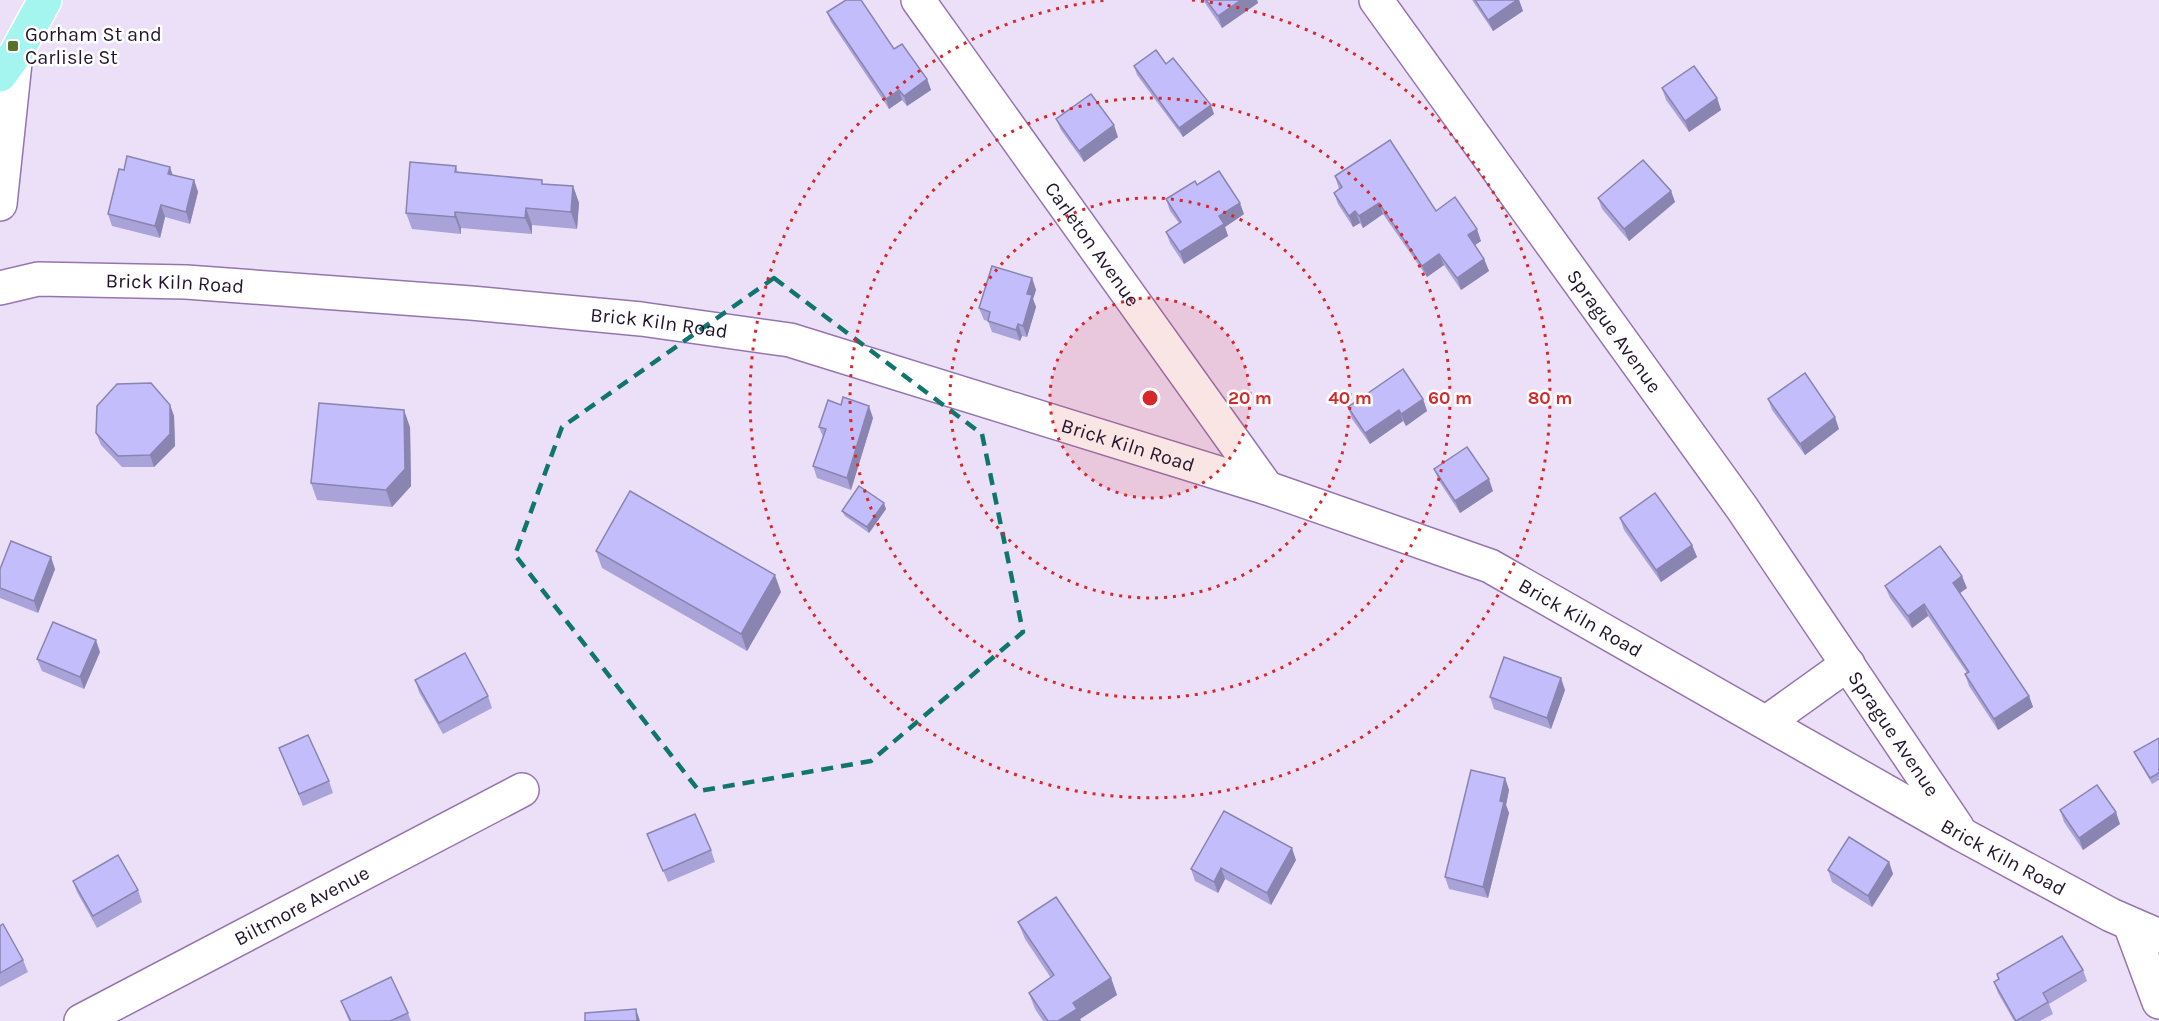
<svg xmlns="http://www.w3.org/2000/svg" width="2159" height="1021" font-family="Karla,sans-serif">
<rect width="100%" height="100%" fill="#ecdff8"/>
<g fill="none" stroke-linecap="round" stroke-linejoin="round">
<g stroke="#9675af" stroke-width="36">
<g id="minor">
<path id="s1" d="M918 0 1267 488"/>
<path id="s2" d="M1376 0 1742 508 1957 827"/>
<path d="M0 204 16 53"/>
<path id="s3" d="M0 288 38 279 186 282 471 303 641 319 790 340 1267 488 1490 566 1961 834 2111 915 2159 936"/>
<path d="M1767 722 1848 664"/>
<path d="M2130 924 2159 1002"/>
<path id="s4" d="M81 1021 522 790"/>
</g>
</g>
<g stroke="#fff" stroke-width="36">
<path id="major" d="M0 75 16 53 45 0"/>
</g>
<use href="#minor" stroke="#fff" stroke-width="33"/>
<use href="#major" stroke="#a4f5f0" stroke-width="33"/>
</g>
<g fill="#a9a3d9">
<path d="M1203 0H1257L1258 3 1222 28Z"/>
<path d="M1472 0H1519L1523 11 1493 31Z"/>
<path d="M827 12 894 49 927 79 931 90 907 106 902 100 889 109 831 22Z"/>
<path d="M1166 64 1214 114 1183 137 1137 75 1134 66Z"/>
<path d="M1662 88 1717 98 1721 110 1689 132 1666 100Z"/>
<path d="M1056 119 1118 137 1084 162 1061 130Z"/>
<path d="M456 166 458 173 544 184 573 186 579 203 577 229 532 225V234L461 228V234L412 229 406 213Z"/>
<path d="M173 175 194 180 198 192 190 224 165 217 160 238 112 226 108 214Z"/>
<path d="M1335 176 1436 211 1481 241 1475 245 1484 259 1489 271 1461 290 1444 265 1427 277 1383 214 1363 228 1360 223 1353 227 1338 204 1334 193 1339 189Z"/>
<path d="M1197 185 1244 214 1225 227 1228 236 1184 264 1170 243 1166 232 1179 223 1170 211 1166 199Z"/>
<path d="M1671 191 1675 202 1629 241 1602 209 1598 198Z"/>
<path d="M1032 278 1036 290 1033 299 1036 307 1027 337 1022 336 1020 341 992 332 988 321 984 320 979 308Z"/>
<path d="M1423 399 1427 411 1406 426 1403 421 1370 444 1352 419 1348 407Z"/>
<path d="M1768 399 1839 429 1805 455 1772 410Z"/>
<path d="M170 405 174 416 175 446 154 467H122L101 445 96 433Z"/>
<path d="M873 418 851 490 817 478 813 466 823 437 819 427Z"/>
<path d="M410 427 411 486 392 507 317 500 311 483Z"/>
<path d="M1434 469 1493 491 1460 513 1439 481Z"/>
<path d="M886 509 869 533 845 516 842 511Z"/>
<path d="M1620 518 1692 545 1697 557 1661 582 1624 530Z"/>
<path d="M596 551 781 592 747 651 602 568Z"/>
<path d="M0 569H55L38 613 0 598Z"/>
<path d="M1885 586 1967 588 1960 593 2029 696 2033 707 1998 730 1969 686 1965 674 1967 673 1928 616 1912 628 1890 598Z"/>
<path d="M100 652 84 689 42 671 37 659Z"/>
<path d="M415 680 488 696 492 708 443 734 419 692Z"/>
<path d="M1565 690 1551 729 1494 709 1490 697Z"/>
<path d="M2159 738V780L2152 784 2137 758 2134 752Z"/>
<path d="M279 748 329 781 333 793 303 806Z"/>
<path d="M1505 778 1509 790 1506 805 1509 813 1488 898 1449 889 1445 877Z"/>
<path d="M2060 810 2120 824 2083 850 2064 822Z"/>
<path d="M647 834 711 850 715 862 668 882Z"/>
<path d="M1296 860 1271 905 1225 879 1218 893 1195 881 1191 869Z"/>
<path d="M1889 862 1893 874 1872 907 1832 882 1828 870Z"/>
<path d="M73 881 138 890 142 902 97 928 77 892Z"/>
<path d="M1018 922 1111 978 1117 995 1080 1019 1081 1021H1043L1035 1009 1029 993 1051 978 1025 939Z"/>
<path d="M0 926 23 960 28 972 0 987Z"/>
<path d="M2083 970 2087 981 2049 1004 2053 1014 2040 1021H2014L1998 993 1994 982Z"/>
<path d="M341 1001 408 1013 411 1021H349Z"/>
</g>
<g fill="#8984b0">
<path d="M1241 0H1257L1258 3 1222 28 1218 16Z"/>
<path d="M1517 0H1519L1523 11 1493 31 1488 20Z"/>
<path d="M927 79 931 90 907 106 904 96Z"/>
<path d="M899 90 902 100 889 109 886 99Z"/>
<path d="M1717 98 1721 110 1689 132 1685 121Z"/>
<path d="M1211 105 1214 114 1183 137 1179 128Z"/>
<path d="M1114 125 1118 137 1084 162 1079 151Z"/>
<path d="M170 167 174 179 168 174Z"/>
<path d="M194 180 198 192 190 224 186 212Z"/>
<path d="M573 186 579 203 577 229 571 212Z"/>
<path d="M1671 191 1675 202 1629 241 1624 229Z"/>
<path d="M1240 203 1244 214 1225 227 1228 236 1184 264 1180 252 1219 216Z"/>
<path d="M1379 203 1383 214 1363 228 1359 216Z"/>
<path d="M161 205 165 217 160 238 155 226Z"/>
<path d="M526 208 532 225V234L525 218Z"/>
<path d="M1355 211 1360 223 1353 227 1349 216Z"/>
<path d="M455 212 461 228V234L455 217Z"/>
<path d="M1477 229 1481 241 1472 247 1468 235Z"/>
<path d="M1439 254 1444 265 1427 277 1422 266Z"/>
<path d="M1484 259 1489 271 1461 290 1457 278Z"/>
<path d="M1032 278 1036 290 1033 299 1036 307 1027 337 1023 326 1027 294Z"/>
<path d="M1018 324 1022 336 1020 341 1016 330Z"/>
<path d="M1423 399 1427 411 1406 426 1401 414Z"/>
<path d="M170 405 174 416 175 446 154 467 150 455Z"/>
<path d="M869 406 873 418 851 490 847 478Z"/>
<path d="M404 410 410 427 411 486 392 507 386 490Z"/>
<path d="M1399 410 1403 421 1370 444 1365 433Z"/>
<path d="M1835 417 1839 429 1805 455 1800 444Z"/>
<path d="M1489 479 1493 491 1460 513 1455 501Z"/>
<path d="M884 503 886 509 869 533 867 527Z"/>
<path d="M1692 545 1697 557 1661 582 1656 570Z"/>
<path d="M51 557 55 569 38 613 34 601Z"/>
<path d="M775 575 781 592 747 651 741 634Z"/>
<path d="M1962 576 1967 588 1957 595 1953 583Z"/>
<path d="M1924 604 1928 616 1912 628 1908 616Z"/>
<path d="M96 640 100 652 84 689 80 677Z"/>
<path d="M1561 678 1565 690 1551 729 1547 718Z"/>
<path d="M2029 696 2033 707 1998 730 1994 719Z"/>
<path d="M1505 778 1509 790 1506 805 1509 813 1488 898 1483 887 1500 801Z"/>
<path d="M2116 812 2120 824 2083 850 2079 838Z"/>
<path d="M1292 848 1296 860 1271 905 1267 893Z"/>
<path d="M1889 862 1893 874 1872 907 1868 896Z"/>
<path d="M1221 868 1225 879 1218 893 1214 882Z"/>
<path d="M1111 978 1117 995 1080 1019 1081 1021H1058L1073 1003Z"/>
<path d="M636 1009 640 1021H637Z"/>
</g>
<g fill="#c4bdfc" stroke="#8984b0" stroke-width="1.5">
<path d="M846 0H861L894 49 902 44 927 79 904 96 899 90 886 99 827 12Z"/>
<path d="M1206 0H1241L1218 16Z"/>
<path d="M1475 0H1517L1488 20Z"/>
<path d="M1156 50 1166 64 1173 58 1211 105 1179 128 1134 66Z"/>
<path d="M1694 66 1717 98 1685 121 1662 88Z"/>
<path d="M1091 94 1114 125 1079 151 1056 119Z"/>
<path d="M1390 140 1436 211 1455 197 1477 229 1468 235 1484 259 1457 278 1439 254 1422 266 1379 203 1359 216 1355 211 1349 216 1334 193 1342 187 1335 176Z"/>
<path d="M127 156 170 167 168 174 194 180 186 212 161 205 155 226 108 214 119 169 124 170Z"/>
<path d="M1643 160 1671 191 1624 229 1598 198Z"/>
<path d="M410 162 456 166 455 172 542 180V184L573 186 571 212 526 208 525 218 455 212V217L406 213Z"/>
<path d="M1219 171 1240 203 1219 216 1224 224 1180 252 1166 232 1181 222 1166 199 1195 181 1197 185Z"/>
<path d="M992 266 1032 278 1027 294 1032 295 1023 326 1018 324 1016 330 988 321 990 312 979 308Z"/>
<path d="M1403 369 1423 399 1401 414 1399 410 1365 433 1348 407Z"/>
<path d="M1805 373 1835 417 1800 444 1768 399Z"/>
<path d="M151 383 170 405V434L150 455 118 456 96 433 97 406 117 384Z"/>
<path d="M843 397 869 406 847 478 813 466 826 429 819 427 828 400 841 405Z"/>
<path d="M319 403 404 410 405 469 386 490 311 483Z"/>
<path d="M1467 447 1489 479 1455 501 1434 469Z"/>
<path d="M859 486 884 503 867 527 842 511Z"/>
<path d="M630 491 775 575 741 634 596 551Z"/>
<path d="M1655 493 1692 545 1656 570 1620 518Z"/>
<path d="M11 541 51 557 34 601 0 588V569Z"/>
<path d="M1940 546 1962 576 1953 583 2029 696 1994 719 1965 674 1969 672 1924 604 1908 616 1885 586Z"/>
<path d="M53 622 96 640 80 677 37 659Z"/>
<path d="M465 653 488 696 439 723 415 680Z"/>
<path d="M1504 657 1561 678 1547 718 1490 697Z"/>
<path d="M308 735 329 781 299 794 279 748Z"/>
<path d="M2159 738V773L2150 778 2134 752Z"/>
<path d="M1471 770 1505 778 1500 801 1504 802 1483 887 1445 877Z"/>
<path d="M2097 785 2116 812 2079 838 2060 810Z"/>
<path d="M1224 811 1292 848 1267 893 1221 868 1214 882 1191 869Z"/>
<path d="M695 814 711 850 663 871 647 834Z"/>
<path d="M1849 837 1889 862 1868 896 1828 870Z"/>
<path d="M118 855 138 890 93 916 73 881Z"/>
<path d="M1056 897 1111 978 1073 1003 1077 1009 1058 1021H1048L1029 993 1054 975 1018 922Z"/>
<path d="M3 924 23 960 0 973V926Z"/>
<path d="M2062 936 2083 970 2043 993 2048 1002 2016 1021 1994 982 1999 979 1997 974Z"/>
<path d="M391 977 408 1013 390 1021H351L341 1001Z"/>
<path d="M636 1009 637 1021H585V1013Z"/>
</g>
<path fill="none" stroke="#0f766e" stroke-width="4.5" stroke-dasharray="12 8" stroke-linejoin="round" d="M774 278 982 434 1023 632 871 761 699 791 515 555 562 427Z"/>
<circle cx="1150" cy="398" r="100" fill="#d62828" fill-opacity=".12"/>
<g fill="none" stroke="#d62828" stroke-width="3" stroke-dasharray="3 6">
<circle cx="1150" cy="398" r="100"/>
<circle cx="1150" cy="398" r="200"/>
<circle cx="1150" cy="398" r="300"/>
<path d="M1192 0A400 400 0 1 1 1108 0"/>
</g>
<rect fill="#54742a" stroke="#fff" stroke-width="2" x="7" y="40" width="12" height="12" rx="3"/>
<g text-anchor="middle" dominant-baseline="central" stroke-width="5" stroke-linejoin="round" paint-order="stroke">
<g font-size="20" fill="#23162c" stroke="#fff" text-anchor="start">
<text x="25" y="34">Gorham St and<tspan x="25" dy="23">Carlisle St</tspan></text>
</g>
<g font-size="20" fill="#23162c" stroke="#fff">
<text stroke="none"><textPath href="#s1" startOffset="300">Carleton Avenue</textPath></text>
<text stroke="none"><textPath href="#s3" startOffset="176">Brick Kiln Road</textPath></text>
<text stroke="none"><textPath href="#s3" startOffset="662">Brick Kiln Road</textPath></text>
<text stroke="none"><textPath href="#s2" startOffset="408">Sprague Avenue</textPath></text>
<text stroke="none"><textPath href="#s3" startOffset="1148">Brick Kiln Road</textPath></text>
<text stroke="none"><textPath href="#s3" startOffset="1634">Brick Kiln Road</textPath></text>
<text stroke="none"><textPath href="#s2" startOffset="898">Sprague Avenue</textPath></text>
<text stroke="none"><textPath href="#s3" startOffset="2120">Brick Kiln Road</textPath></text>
<text stroke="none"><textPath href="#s4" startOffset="249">Biltmore Avenue</textPath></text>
</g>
</g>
<circle cx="1150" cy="398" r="9" fill="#d62828" stroke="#fff" stroke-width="3"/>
<g font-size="18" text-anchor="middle" font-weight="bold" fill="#d62828" stroke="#fff" stroke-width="5" stroke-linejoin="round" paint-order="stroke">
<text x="1250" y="404">20 m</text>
<text x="1350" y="404">40 m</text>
<text x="1450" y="404">60 m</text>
<text x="1550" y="404">80 m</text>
</g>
</svg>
